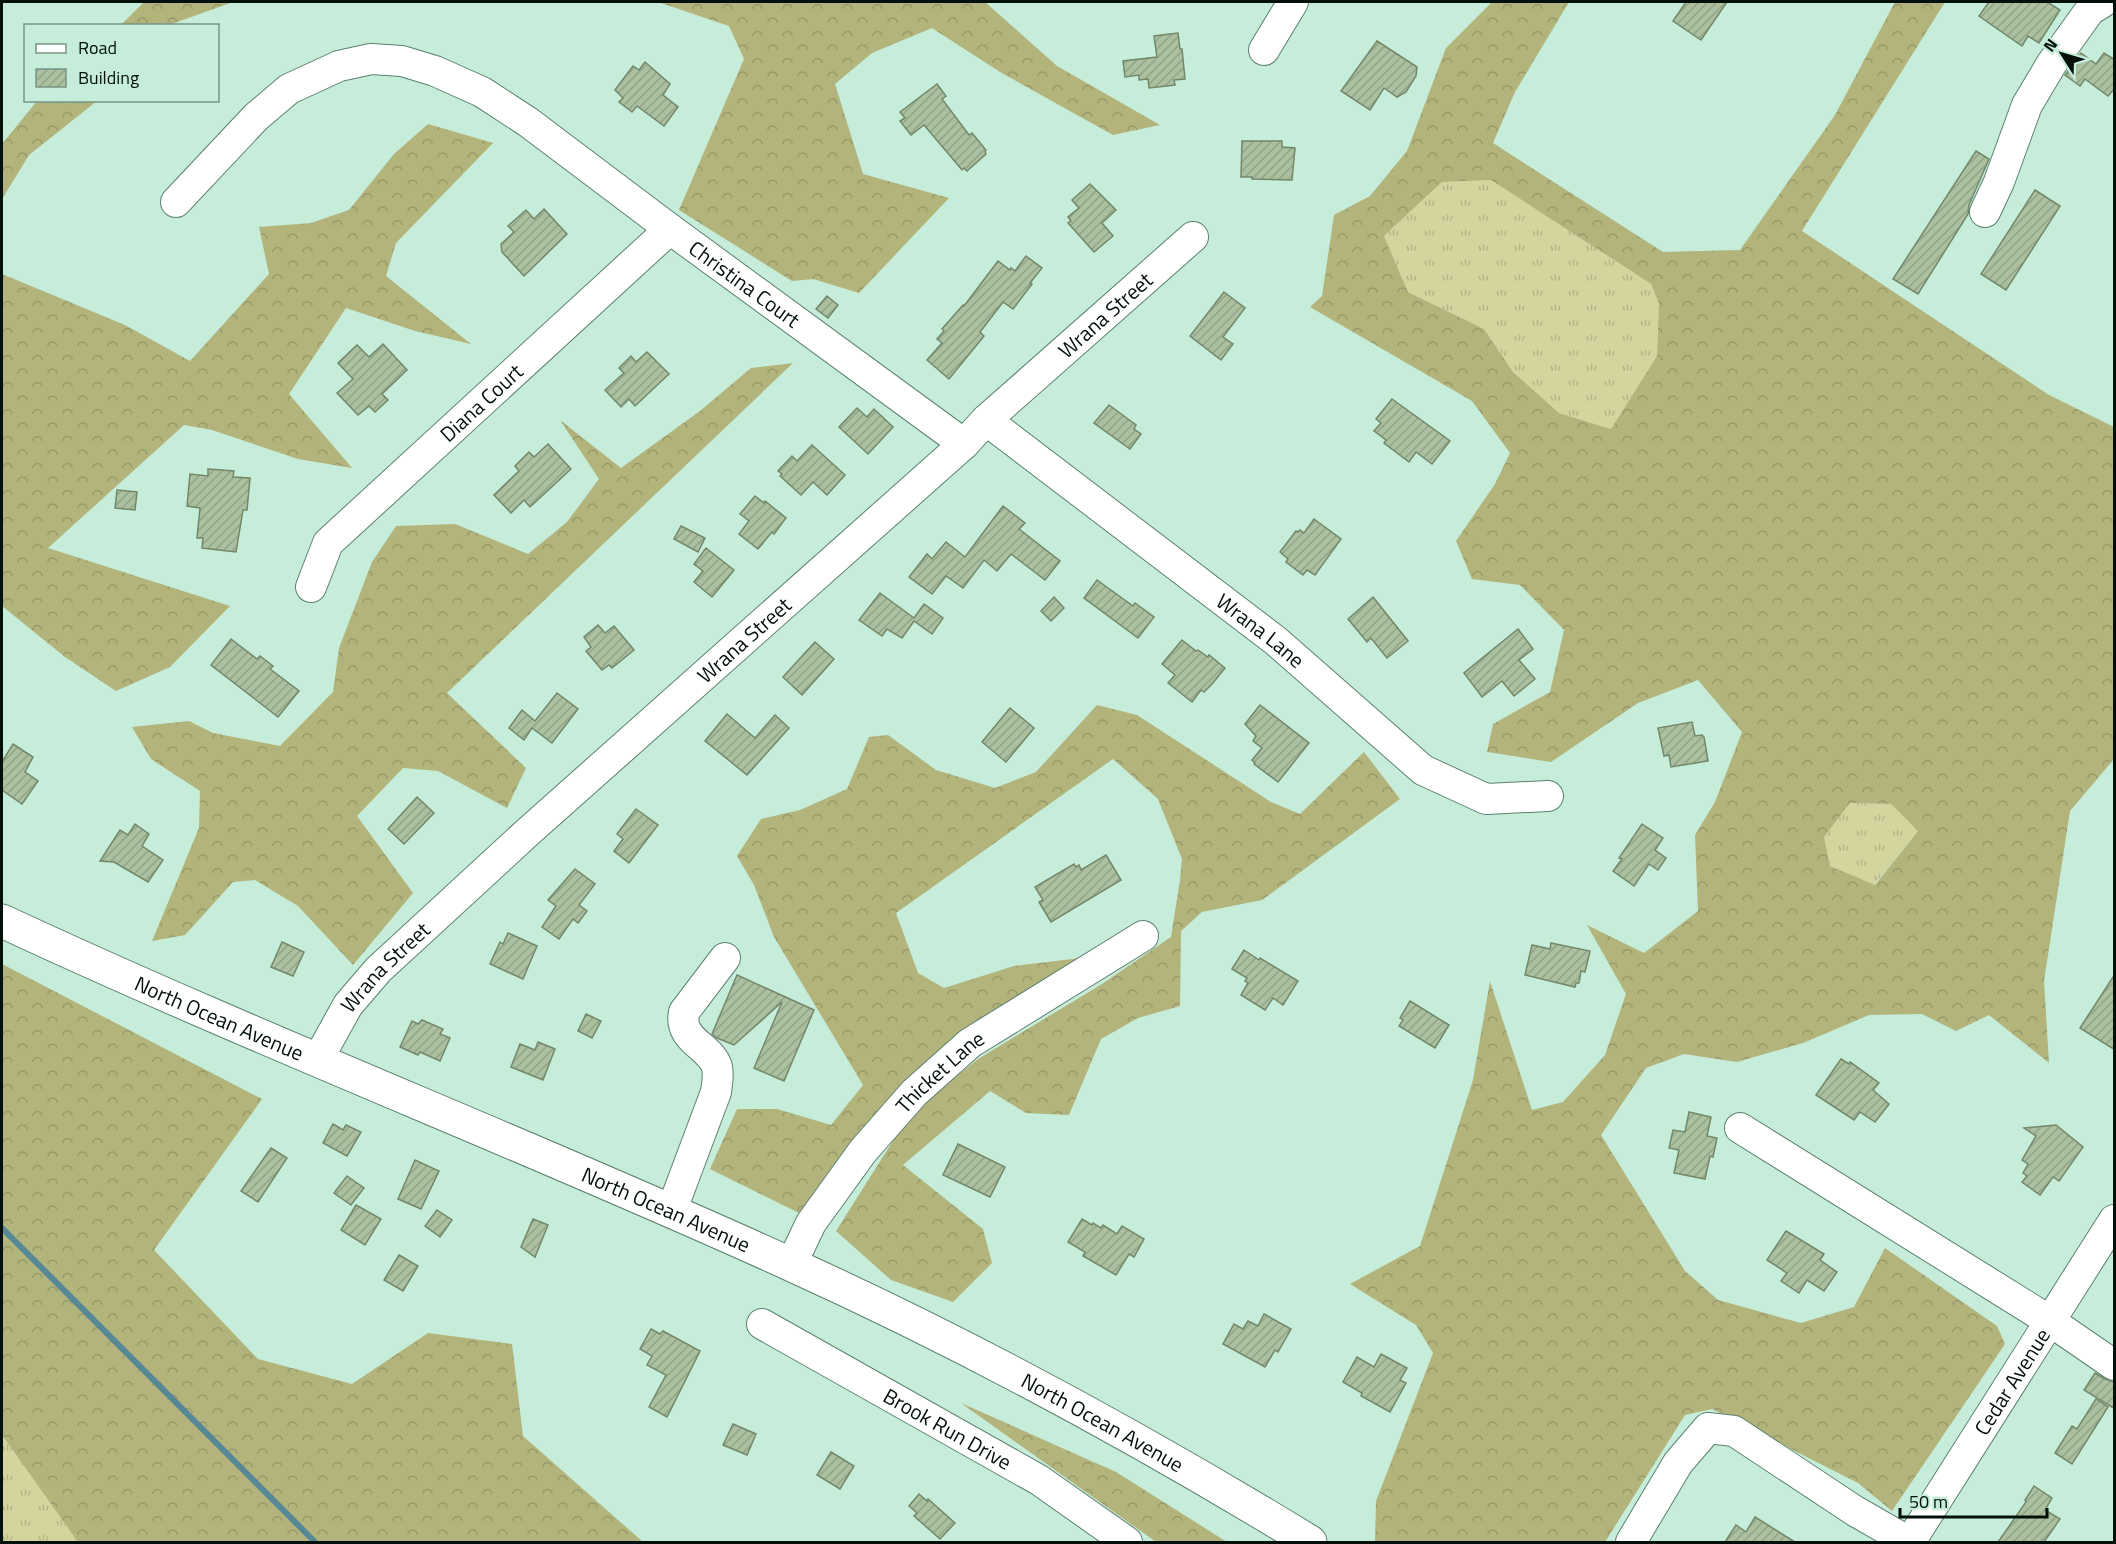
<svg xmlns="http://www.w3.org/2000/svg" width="2116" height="1544" font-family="'Titillium Web',sans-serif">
<defs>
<pattern id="grass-tufts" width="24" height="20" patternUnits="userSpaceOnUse" patternTransform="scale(1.5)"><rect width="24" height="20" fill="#d4d59e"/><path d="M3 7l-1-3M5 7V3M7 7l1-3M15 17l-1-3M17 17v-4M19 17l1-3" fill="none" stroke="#b4b687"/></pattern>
<pattern id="forest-crowns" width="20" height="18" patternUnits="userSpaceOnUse" patternTransform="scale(1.5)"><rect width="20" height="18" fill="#b3b37c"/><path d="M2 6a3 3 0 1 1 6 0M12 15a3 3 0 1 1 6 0" fill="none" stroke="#98996a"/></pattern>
<pattern id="building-hatch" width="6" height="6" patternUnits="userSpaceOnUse" patternTransform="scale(1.5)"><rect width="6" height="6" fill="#aac0a0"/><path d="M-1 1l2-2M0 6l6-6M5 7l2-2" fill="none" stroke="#91a488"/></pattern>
</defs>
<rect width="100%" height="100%" fill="#c5edd9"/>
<g fill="url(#grass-tufts)">
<path d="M1491 180 1651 284 1659 304 1657 356 1611 429 1559 413 1513 372 1484 329 1408 292 1384 236 1442 182Z"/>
<path d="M1850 803 1891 804 1918 831 1874 885 1830 866 1824 837Z"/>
<path d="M2 1435 78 1542H2Z"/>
</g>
<g fill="url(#forest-crowns)" fill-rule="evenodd">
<path d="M144 2H233L169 25H121Z"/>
<path d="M658 2H985L1057 66 1160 125 1113 135 1000 72 932 28 872 53 835 84 863 174 949 198 859 293 813 279 792 281 679 210 744 59 729 26Z"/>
<path d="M1492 2H1569L1515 92 1493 143 1663 252 1740 250 1835 115 1895 2H1945L1802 231 2049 395 2114 427V759L2070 811 2044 981 2049 1063 1989 1015 1956 1031 1922 1014 1869 1015 1803 1043 1737 1062 1684 1054 1646 1068 1601 1135 1685 1271 1718 1300 1801 1323 1854 1307 1885 1248 1997 1326 2005 1344 1892 1511 1858 1483 1712 1409 1685 1415 1605 1542H1375L1376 1501 1433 1353 1416 1325 1350 1284 1420 1246 1473 1080 1490 981 1532 1110 1563 1102 1605 1055 1626 994 1587 925 1644 953 1698 911 1695 835 1715 802 1742 732 1698 680 1638 703 1551 762 1487 752 1493 724 1550 692 1564 630 1520 585 1472 579 1456 541 1495 484 1510 453 1472 401 1310 307 1322 296 1334 215 1370 196 1407 151 1446 48ZM1491 180 1651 284 1659 304 1657 356 1611 429 1559 413 1513 372 1484 329 1408 292 1384 236 1442 182ZM1850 803 1891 804 1918 831 1875 885 1830 866 1824 837Z"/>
<path d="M37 101H97L29 155 2 199V144Z"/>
<path d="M428 124 493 143 396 243 386 276 471 344 415 331 346 308 289 394 352 468 298 459 212 430 184 425 48 548 230 606 170 667 116 691 65 657 2 606V274L125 325 190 361 269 274 259 227 311 223 349 210 394 154Z"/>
<path d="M793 363 447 693 526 768 507 808 438 771 403 768 357 816 413 893 353 965 298 906 255 880 233 882 185 935 152 941 199 828 200 791 151 759 132 727 189 721 213 733 280 746 333 692 339 648 372 562 396 526 455 524 528 554 567 522 599 479 560 420 621 468 700 411 751 368Z"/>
<path d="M1097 705 1137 715 1271 802 1300 814 1364 752 1400 799 1262 900 1202 912 1181 931 1180 1006 1138 1018 1101 1039 1069 1115 1026 1113 990 1091 903 1165 983 1229 992 1263 953 1302 891 1280 836 1231 910 1114 978 1059 1102 984 1171 937 1180 880 1182 859 1158 799 1113 759 896 913 918 973 944 988 1014 966 1089 957 922 1067 801 1214 710 1169 737 1109H777L831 1125 863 1085 774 937 754 885 737 856 761 819 800 810 847 789 869 737 888 735 936 770 995 788 1036 772Z"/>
<path d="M2 964 262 1099 154 1250 258 1359 352 1384 428 1333 512 1344 523 1436 643 1542H78L2 1435Z"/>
<path d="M961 1403 1116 1472 1227 1542H1156Z"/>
</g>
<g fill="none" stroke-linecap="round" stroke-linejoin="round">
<path stroke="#568995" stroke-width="6" d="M2 1228 315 1542"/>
</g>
<g fill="url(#building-hatch)" stroke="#738769" stroke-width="1.5">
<path d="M1686 2H1727L1701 40 1673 21Z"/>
<path d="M1989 2H2047L2060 10 2039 43 2028 36 2022 46 1979 16Z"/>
<path d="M1178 33 1180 49H1182L1185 79 1174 80 1175 85 1149 88 1148 79 1139 80V75L1125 77 1123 61 1157 57 1154 36Z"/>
<path d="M1377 41 1417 67 1416 76 1406 92 1397 97 1384 88 1370 110 1341 91Z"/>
<path d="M2081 53 2096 64 2104 53 2115 60V88L2108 96 2085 79 2080 86 2065 75Z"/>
<path d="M645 62 670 84 663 95 678 107 664 126 637 106 632 112 619 102 623 98 615 90 633 66 639 70Z"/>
<path d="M937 84 946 96 942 99 969 135 972 133 986 150 985 152 986 154 967 171 964 168 962 170 924 125 911 135 900 121 905 118 900 112Z"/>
<path d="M1242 141H1282V147L1295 148 1292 180 1252 179V177H1241Z"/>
<path d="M1976 151 1989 159 1969 205 1968 214 1918 294 1893 279Z"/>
<path d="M1090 184 1116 210 1102 223 1113 236 1094 252 1068 223 1071 221 1068 217 1079 208 1072 200Z"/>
<path d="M2035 190 2060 206 2006 290 1981 274Z"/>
<path d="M544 209 567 234 524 276 502 252 501 244 514 232 508 226 526 210 534 219Z"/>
<path d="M1026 256 1042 268 1030 283 1032 284 1013 309 1003 302 980 332 984 336 949 379 927 360 942 343 937 339 944 331 942 329 963 305 964 306 998 261 1010 270 1011 268 1015 271Z"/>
<path d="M1224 292 1245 308 1223 337 1233 344 1221 360 1190 336Z"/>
<path d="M827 296 838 305 828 318 816 309Z"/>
<path d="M383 344 407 370 382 394 388 400 375 412 369 406 358 415 337 393 353 379 338 363 357 345 369 357Z"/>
<path d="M647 352 669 374 635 406 629 399 621 407 605 390 624 373 619 368 631 356 636 362Z"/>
<path d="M1392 399 1450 441 1432 464 1416 452 1409 462 1384 443 1386 440 1374 431 1381 423 1376 419Z"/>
<path d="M1109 405 1136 425 1134 429 1141 434 1130 449 1094 423Z"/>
<path d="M857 408 867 417 874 409 893 427 868 454 839 427Z"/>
<path d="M548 444 571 469 530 507 524 500 511 513 494 495 519 471 515 466 529 452 534 457Z"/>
<path d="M812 445 845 475 827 495 813 482 801 495 780 476 782 474 778 471 792 456 797 461Z"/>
<path d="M208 469 234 471 233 477 250 478 247 510H243L236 552 202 548 203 538H197L200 508 187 506 190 474 208 476Z"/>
<path d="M117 490 137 492 135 510 115 508Z"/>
<path d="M755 496 764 503 765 501 786 518 774 534 772 532 758 549 739 534 749 521 740 514Z"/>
<path d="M1003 506 1025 523 1019 529 1060 561 1045 580 1011 554 997 571 984 560 963 588 946 576 932 594 909 577 927 554 932 559 946 542 965 557Z"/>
<path d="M1314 519 1341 539 1315 575 1307 570 1303 575 1286 562 1288 559 1280 552 1296 531 1298 532 1300 530 1304 533Z"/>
<path d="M681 526 705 538 698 552 674 539Z"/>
<path d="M706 548 734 570 712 597 694 582 703 571 694 564Z"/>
<path d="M1097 580 1133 606 1135 603 1154 617 1138 638 1084 598Z"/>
<path d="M880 593 914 618 924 604 943 618 932 634 914 621 902 638 887 629 882 636 859 620Z"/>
<path d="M1054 597 1064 608 1051 621 1041 611Z"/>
<path d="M1373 597 1408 641 1387 658 1371 638 1367 642 1348 619Z"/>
<path d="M598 625 605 633 614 626 634 650 612 668 609 665 602 670 586 651 591 647 584 637Z"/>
<path d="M1518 629 1533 649 1519 660 1535 679 1514 696 1502 681 1482 697 1464 673Z"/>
<path d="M231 639 257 659 260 656 273 666 270 669 299 691 278 717 211 665Z"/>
<path d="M1182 640 1196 651 1198 650 1208 657 1209 655 1225 668 1212 684 1204 692 1201 690 1192 702 1168 683 1175 675 1162 664Z"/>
<path d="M815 642 834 659 802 695 783 677Z"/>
<path d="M557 693 578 709 552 743 532 728 524 740 509 728 522 710 535 721Z"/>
<path d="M1260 705 1309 743 1278 782 1254 764 1255 763 1252 760 1262 748 1253 741 1256 736 1245 724Z"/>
<path d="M1010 708 1034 728 1006 762 982 742Z"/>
<path d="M727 714 755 738 775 715 789 728 747 775 705 741Z"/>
<path d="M1692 722 1695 736 1702 735 1704 737 1708 761 1671 767 1669 755 1664 756 1658 728Z"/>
<path d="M13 744 33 757 25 772 38 781 22 804 2 790V762Z"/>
<path d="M417 797 434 813 404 844 388 829Z"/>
<path d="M636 809 658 825 629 863 614 851 623 839 617 834Z"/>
<path d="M135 824 149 834 142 846 163 860 148 882 114 862 100 861 120 830 128 835Z"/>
<path d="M1642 824 1663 838 1655 850 1666 858 1658 870 1649 864 1634 886 1613 871 1622 859 1619 858Z"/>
<path d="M1106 855 1121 880 1051 922 1039 902 1043 900 1035 887 1074 864 1076 867 1079 865 1081 870Z"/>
<path d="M575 869 595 884 579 905 587 911 578 923 573 919 559 939 542 927 556 906 548 900Z"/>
<path d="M508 933 537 946 523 979 490 964 500 942 503 944Z"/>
<path d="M282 942 304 952 293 976 271 967Z"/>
<path d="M1551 943 1590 951 1585 972 1581 971 1579 983H1576L1575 987 1525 975 1532 945 1550 949Z"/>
<path d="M1244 950 1259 960 1260 958 1298 981 1283 1005 1273 998 1265 1010 1241 995 1248 983 1245 981 1247 978 1232 969Z"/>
<path d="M2115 974V1050L2080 1028Z"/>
<path d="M737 975 814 1010 784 1081 754 1068 782 1002 734 1045 717 1038 712 1034Z"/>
<path d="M1410 1001 1449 1025 1435 1048 1399 1026 1403 1020 1400 1018Z"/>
<path d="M586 1014 601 1021 592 1038 578 1031Z"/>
<path d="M422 1020 443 1029 440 1034 450 1038 440 1061 420 1052 418 1055 400 1047 412 1021 418 1024Z"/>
<path d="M538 1042 555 1049 543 1080 511 1067 520 1044 535 1050Z"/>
<path d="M1841 1059 1849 1064 1850 1062 1879 1083 1873 1090 1889 1104 1875 1122 1860 1112 1854 1120 1816 1095Z"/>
<path d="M1689 1112 1711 1117 1707 1136 1717 1138 1713 1157 1710 1156 1705 1179 1674 1173 1679 1150 1669 1148 1673 1130 1685 1132Z"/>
<path d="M333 1124 343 1130 346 1125 361 1132 347 1156 323 1143Z"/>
<path d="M2056 1125 2083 1147 2059 1181 2053 1177 2040 1195 2022 1182 2027 1176 2023 1173 2028 1164 2022 1160 2036 1136 2024 1128Z"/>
<path d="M958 1144 1005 1167 990 1197 943 1175Z"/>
<path d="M271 1148 287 1158 258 1202 241 1191Z"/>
<path d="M415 1160 439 1171 421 1209 398 1199Z"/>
<path d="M347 1176 364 1188 351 1205 334 1193Z"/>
<path d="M356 1205 381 1219 365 1245 341 1230Z"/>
<path d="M437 1210 452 1220 440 1237 425 1226Z"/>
<path d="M533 1219 548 1225 535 1257 521 1247Z"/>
<path d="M1082 1219 1092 1225 1093 1223 1101 1228 1103 1225 1117 1234 1122 1226 1144 1239 1134 1257 1129 1254 1116 1275 1083 1256 1085 1252 1068 1242Z"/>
<path d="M1786 1231 1824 1254 1820 1260 1837 1272 1824 1291 1807 1280 1799 1293 1781 1281 1787 1273 1767 1260Z"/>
<path d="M399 1255 418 1266 403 1291 384 1280Z"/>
<path d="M1264 1314 1291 1329 1278 1352 1275 1350 1265 1367 1223 1344 1234 1324 1243 1329 1248 1321 1258 1326Z"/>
<path d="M651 1329 660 1334 663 1331 700 1351 667 1417 649 1407 666 1375 647 1365 652 1356 640 1349Z"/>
<path d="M1381 1354 1407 1368 1400 1380 1406 1383 1390 1412 1361 1396 1362 1393 1343 1382 1357 1357 1374 1367Z"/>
<path d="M2095 1373 2105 1379 2115 1382V1409L2084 1390Z"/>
<path d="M2096 1399 2108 1407 2072 1464 2055 1453 2072 1426 2077 1429Z"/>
<path d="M733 1424 756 1434 747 1455 723 1445Z"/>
<path d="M831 1452 854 1466 840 1489 817 1475Z"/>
<path d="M2034 1486 2052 1498 2045 1510 2060 1519 2044 1542H1998L2026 1502 2025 1500Z"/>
<path d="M919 1494 927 1501 928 1499 955 1523 940 1539 914 1516 917 1513 909 1506Z"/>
<path d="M1755 1517 1795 1542H1725L1736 1525 1746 1532Z"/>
</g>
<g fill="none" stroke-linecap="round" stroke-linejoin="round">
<g stroke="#5c806f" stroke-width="32">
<g id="minor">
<path d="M1264 50 1293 2"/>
<path id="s1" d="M176 202 256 117 289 89 339 66 371 59 402 61 435 71 482 92 528 122 670 229 964 444"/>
<path d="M1985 212 1999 182 2027 105 2052 63 2090 10 2103 2"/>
<path id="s2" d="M986 420 1276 641 1423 770 1486 799 1548 796"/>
<path id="s3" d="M311 587 328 543 670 229"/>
<path id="s4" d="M317 1061 348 1005 378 970 529 831 964 444 986 420 1193 237"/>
<path d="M1740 1128 2050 1321 2114 1365"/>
<path d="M671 1212 716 1092C717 1083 719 1076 717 1067 711 1046 678 1041 684 1012L725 958"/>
<path id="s5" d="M791 1265 811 1223 863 1151 914 1093 970 1043 1143 936"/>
<path id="s6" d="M762 1324 1039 1480 1127 1542"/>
<path d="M1631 1542 1678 1463 1708 1428 1734 1431 1855 1511 1909 1542"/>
<path id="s7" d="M1910 1542 2114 1220"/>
</g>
</g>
<g stroke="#5c806f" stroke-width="35">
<g id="major">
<path id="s8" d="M2 921C262 1042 529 1145 790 1264 969 1345 1143 1440 1310 1542"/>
</g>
</g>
<use href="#minor" stroke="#fff" stroke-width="30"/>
<use href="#major" stroke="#fff" stroke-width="33"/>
</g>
<g text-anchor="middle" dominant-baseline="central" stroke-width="4.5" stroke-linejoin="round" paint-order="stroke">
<g font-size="21" fill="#031009" stroke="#c5edd9">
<text stroke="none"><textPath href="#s1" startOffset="690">Christina Court</textPath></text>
<text stroke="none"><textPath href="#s4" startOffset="1089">Wrana Street</textPath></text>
<text stroke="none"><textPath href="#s3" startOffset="255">Diana Court</textPath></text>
<text stroke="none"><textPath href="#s2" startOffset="346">Wrana Lane</textPath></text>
<text stroke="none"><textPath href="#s4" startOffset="603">Wrana Street</textPath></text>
<text stroke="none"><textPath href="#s4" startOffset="117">Wrana Street</textPath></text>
<text stroke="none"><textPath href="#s8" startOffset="238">North Ocean Avenue</textPath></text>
<text stroke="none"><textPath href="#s5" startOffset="246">Thicket Lane</textPath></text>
<text stroke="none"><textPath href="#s8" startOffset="724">North Ocean Avenue</textPath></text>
<text stroke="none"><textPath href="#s7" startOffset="190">Cedar Avenue</textPath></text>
<text stroke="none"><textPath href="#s8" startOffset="1210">North Ocean Avenue</textPath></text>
<text stroke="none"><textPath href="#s6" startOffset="213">Brook Run Drive</textPath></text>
</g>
</g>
<rect width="2116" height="1544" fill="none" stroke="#031009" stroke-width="6"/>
<rect x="24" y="24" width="195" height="78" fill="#c5edd9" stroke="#779586" stroke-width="1.5"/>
<rect x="36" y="44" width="30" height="9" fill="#ffffff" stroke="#779586" stroke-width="1.5"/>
<text x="78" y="54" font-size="18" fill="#031009">Road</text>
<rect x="36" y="69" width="30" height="18" fill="url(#building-hatch)" stroke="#779586" stroke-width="1.5"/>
<text x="78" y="84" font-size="18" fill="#031009">Building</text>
<g transform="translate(2062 54) rotate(307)" stroke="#c5edd9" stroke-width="4.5" paint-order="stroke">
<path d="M0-4.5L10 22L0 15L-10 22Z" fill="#031009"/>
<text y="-9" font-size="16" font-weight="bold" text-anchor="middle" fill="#031009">N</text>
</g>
<path d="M1900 1508v9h147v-9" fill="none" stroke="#031009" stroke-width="3"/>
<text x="1909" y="1508" font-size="18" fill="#031009" stroke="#c5edd9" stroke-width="4.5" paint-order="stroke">50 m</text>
</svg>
